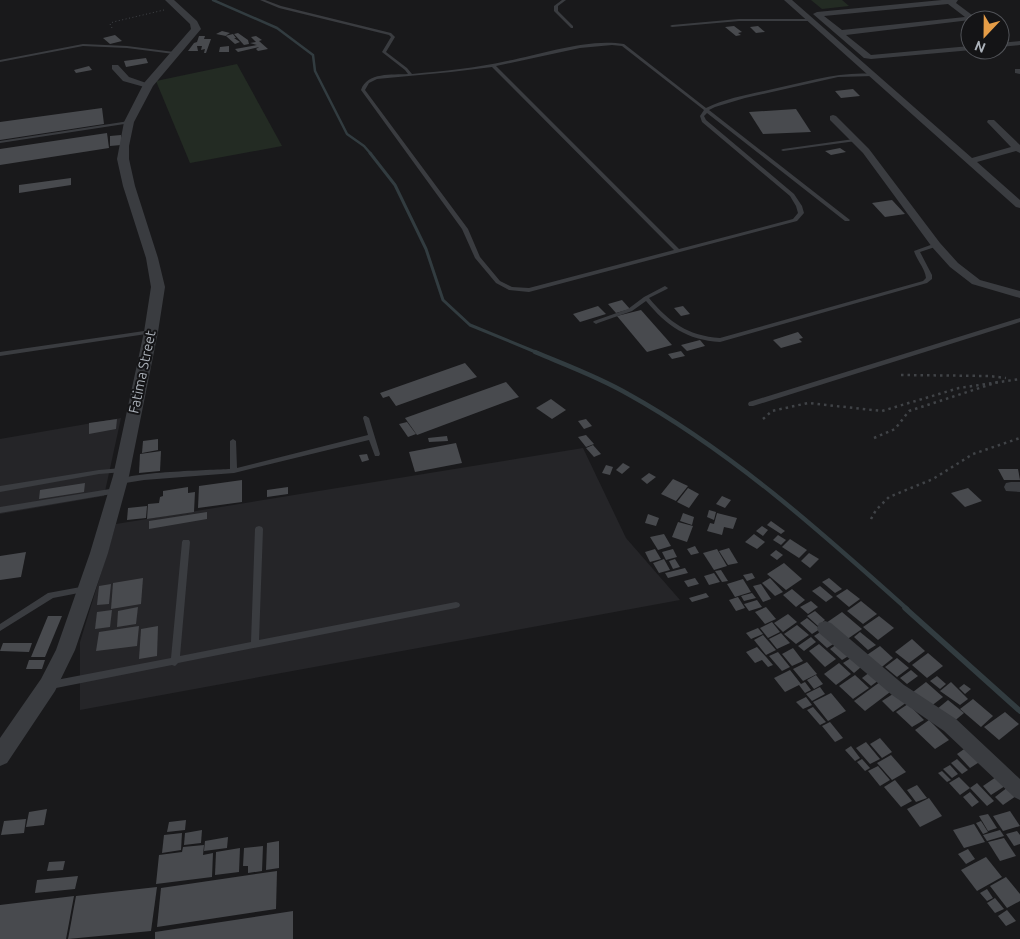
<svg xmlns="http://www.w3.org/2000/svg" width="1020" height="939" font-family="Ubuntu,sans-serif">
<rect width="100%" height="100%" fill="#19191b"/>
<g fill="#252528">
<path d="M121 418 104 496 0 514V439Z"/>
<path d="M583 448 626 538 680 600 80 710V642L116 524Z"/>
</g>
<g fill="#232b23">
<path d="M811 0H842L849 6 822 9Z"/>
<path d="M237 64 282 146 190 163 156 81Z"/>
</g>
<g fill="none" stroke-linecap="round" stroke-linejoin="round">
<path stroke="#323c40" stroke-width="2.5" d="M213 0 277 28 313 55 315 71 347 134 364 146 371 154"/>
<path stroke="#323c40" stroke-width="3" d="M370 153 395 185 426 249 443 300 470 325 538 353"/>
<path stroke="#323c40" stroke-width="4.5" d="M535 352C566 365 599 377 628 394 731 451 820 531 907 609"/>
<path stroke="#323c40" stroke-width="5.5" d="M905 608 1020 711"/>
</g>
<g fill="#484a4e">
<path d="M734 26 742 32 738 33 741 35 736 36 725 27Z"/>
<path d="M758 26 765 32 756 33 750 27Z"/>
<path d="M222 31 230 33 225 36 233 34 236 38H234L240 42 235 44 226 36 216 34Z"/>
<path d="M238 33 248 40 249 44 244 45 234 34Z"/>
<path d="M115 35 122 41 110 44 103 38Z"/>
<path d="M199 36H205L204 39H211L206 53H204L205 49 201 50 202 46H197L198 51H188L194 43 197 42Z"/>
<path d="M256 36 262 40 259 41 268 49 258 51 256 49 259 47 238 52 235 49 257 45 250 43 256 42 251 37Z"/>
<path d="M229 46V52H219L220 47Z"/>
<path d="M146 58 148 63 126 67 124 61Z"/>
<path d="M89 66 92 70 76 73 74 70Z"/>
<path d="M853 89 860 96 841 98 835 91Z"/>
<path d="M102 108 104 124 0 140V122Z"/>
<path d="M796 109 811 132 763 134 749 112Z"/>
<path d="M107 133 109 148 0 165V149Z"/>
<path d="M121 135V145L110 146V136Z"/>
<path d="M840 148 846 152 831 155 825 151Z"/>
<path d="M71 178V185L19 193V185Z"/>
<path d="M892 200 905 214 885 217 872 203Z"/>
<path d="M622 300 630 309 616 313 608 304Z"/>
<path d="M598 306 606 314 580 322 573 314Z"/>
<path d="M683 306 690 314 681 316 674 308Z"/>
<path d="M641 310 672 345 647 352 617 316Z"/>
<path d="M798 332 803 338 799 339 802 342 781 348 773 340Z"/>
<path d="M700 340 705 346 687 351 681 345Z"/>
<path d="M681 351 685 356 672 359 668 354Z"/>
<path d="M465 363 477 377 396 406 389 396 383 398 380 393Z"/>
<path d="M506 382 519 397 417 435 405 418Z"/>
<path d="M551 399 566 410 552 419 536 408Z"/>
<path d="M117 419 116 429 89 434V423Z"/>
<path d="M586 419 592 426 584 429 578 421Z"/>
<path d="M407 422 416 434 408 437 399 424Z"/>
<path d="M586 435 594 444 586 447 578 437Z"/>
<path d="M447 436 448 441 429 442 428 438Z"/>
<path d="M158 439V450L142 453 143 441Z"/>
<path d="M456 443 462 463 415 472 409 452Z"/>
<path d="M593 445 601 454 594 457 586 448Z"/>
<path d="M161 451 160 471 139 473 140 454Z"/>
<path d="M367 454 369 460 362 462 359 455Z"/>
<path d="M623 463 630 467 622 474 616 470Z"/>
<path d="M606 465 613 467 610 475 602 473Z"/>
<path d="M998 469H1018L1020 480H1004Z"/>
<path d="M649 473 656 477 647 484 641 479Z"/>
<path d="M673 479 688 486 676 501 661 494Z"/>
<path d="M242 480V502L198 508 199 486Z"/>
<path d="M85 483 84 492 39 499 40 490Z"/>
<path d="M188 487V493L195 492 194 512 147 519 148 504 159 503 160 497 163 496V491Z"/>
<path d="M288 487V494L267 497V490Z"/>
<path d="M688 488 699 494 689 508 677 502Z"/>
<path d="M968 488 982 501 965 507 951 493Z"/>
<path d="M722 496 731 500 725 508 716 504Z"/>
<path d="M147 506 146 518 127 520 128 508Z"/>
<path d="M709 510 716 512 714 520 707 517Z"/>
<path d="M207 512V519L149 529V521Z"/>
<path d="M683 513 694 517 692 525 680 521Z"/>
<path d="M717 513 737 518 733 529 724 527 722 535 707 531 710 523 714 524Z"/>
<path d="M648 514 659 518 656 526 645 523Z"/>
<path d="M771 521 785 531 781 534 767 525Z"/>
<path d="M678 522 693 526 687 542 672 537Z"/>
<path d="M762 526 768 530 763 536 756 531Z"/>
<path d="M664 534 671 546 658 550 650 537Z"/>
<path d="M754 534 765 542 757 549 745 542Z"/>
<path d="M778 535 786 540 781 545 773 540Z"/>
<path d="M790 539 807 550 799 558 782 547Z"/>
<path d="M695 546 699 553 691 555 687 549Z"/>
<path d="M729 548 738 563 728 565 719 551Z"/>
<path d="M655 549 661 559 650 562 645 552Z"/>
<path d="M673 549 677 557 666 560 662 552Z"/>
<path d="M717 549 727 566 714 570 703 553Z"/>
<path d="M776 550 783 555 777 560 770 555Z"/>
<path d="M26 552 21 577 0 580V556Z"/>
<path d="M809 553 819 559 810 568 801 561Z"/>
<path d="M664 559 670 570 659 573 653 563Z"/>
<path d="M675 559 680 567 673 569 669 561Z"/>
<path d="M784 563 802 579 786 590 767 574Z"/>
<path d="M685 568 688 573 668 578 665 573Z"/>
<path d="M721 570 728 581 722 582 715 571Z"/>
<path d="M714 573 720 582 709 585 704 576Z"/>
<path d="M752 573 755 578 747 581 743 575Z"/>
<path d="M143 578 141 604 111 609 113 583Z"/>
<path d="M695 578 699 584 688 587 684 581Z"/>
<path d="M770 578 783 592 775 596 762 583Z"/>
<path d="M829 578 842 589 835 593 822 582Z"/>
<path d="M743 579 751 592 735 597 727 584Z"/>
<path d="M111 584 109 604 97 605 99 586Z"/>
<path d="M761 584 771 599 763 602 753 586Z"/>
<path d="M820 586 833 597 826 602 812 591Z"/>
<path d="M792 589 805 600 796 607 783 595Z"/>
<path d="M847 589 860 599 849 607 836 596Z"/>
<path d="M706 593 709 597 692 602 689 598Z"/>
<path d="M752 593 756 598 744 601 741 596Z"/>
<path d="M738 597 745 608 736 611 729 600Z"/>
<path d="M757 600 762 607 749 611 744 604Z"/>
<path d="M811 601 818 607 808 614 800 607Z"/>
<path d="M861 601 877 614 863 624 847 611Z"/>
<path d="M138 607 136 624 117 627 118 611Z"/>
<path d="M766 607 776 619 765 624 755 612Z"/>
<path d="M112 610 110 627 95 629 97 612Z"/>
<path d="M815 611 825 620 818 626 807 616Z"/>
<path d="M842 612 862 629 846 640 826 623Z"/>
<path d="M788 614 797 622 783 632 774 623Z"/>
<path d="M48 616H62L45 657H31Z"/>
<path d="M879 616 894 628 878 640 863 627Z"/>
<path d="M807 618 820 629 812 634 800 623Z"/>
<path d="M772 622 780 632 768 638 760 628Z"/>
<path d="M797 625 809 635 796 644 784 634Z"/>
<path d="M139 626 137 646 96 651 99 632Z"/>
<path d="M158 626 157 656 139 659 141 629Z"/>
<path d="M758 628 763 634 751 639 746 633Z"/>
<path d="M822 631 835 643 827 648 814 636Z"/>
<path d="M860 632 876 645 868 650 854 637Z"/>
<path d="M781 633 790 643 777 649 769 639Z"/>
<path d="M763 635 776 650 766 655 754 640Z"/>
<path d="M811 637 816 642 804 651 798 646Z"/>
<path d="M912 639 925 651 909 663 895 652Z"/>
<path d="M3 643H32L29 652 0 651Z"/>
<path d="M819 644 836 659 825 667 809 651Z"/>
<path d="M837 644 850 655 842 660 830 649Z"/>
<path d="M880 646 893 658 878 670 864 657Z"/>
<path d="M757 647 767 658 773 665 768 667 762 660 755 663 746 652Z"/>
<path d="M793 648 803 661 792 666 782 654Z"/>
<path d="M778 652 790 667 782 671 769 656Z"/>
<path d="M928 653 943 666 927 678 912 665Z"/>
<path d="M851 658 861 667 854 673 843 663Z"/>
<path d="M897 658 909 668 897 677 885 667Z"/>
<path d="M29 660H45L42 669H26Z"/>
<path d="M807 662 817 674 803 681 793 669Z"/>
<path d="M839 663 851 674 836 685 824 674Z"/>
<path d="M790 670 801 684 805 682 811 690 805 693 799 685 785 692 774 678Z"/>
<path d="M911 670 918 676 907 684 900 678Z"/>
<path d="M870 672 879 680 871 686 862 678Z"/>
<path d="M816 675 823 684 814 689 807 680Z"/>
<path d="M855 675 869 688 853 699 839 686Z"/>
<path d="M937 676 946 684 940 689 930 681Z"/>
<path d="M884 679 894 689 865 711 854 701Z"/>
<path d="M926 682 943 697 930 707 913 692Z"/>
<path d="M951 682 968 699 960 705 940 691Z"/>
<path d="M964 684 971 689 965 694 959 688Z"/>
<path d="M820 687 825 694 812 701 806 694Z"/>
<path d="M896 692 907 702 893 712 882 701Z"/>
<path d="M831 693 846 711 828 721 813 702Z"/>
<path d="M806 697 812 705 803 709 796 702Z"/>
<path d="M973 699 993 716 981 727 960 709Z"/>
<path d="M948 700 964 713 952 723 937 709Z"/>
<path d="M908 704 924 720 912 727 896 712Z"/>
<path d="M813 707 826 722 820 725 807 710Z"/>
<path d="M1005 712 1019 724 999 740 984 727Z"/>
<path d="M929 720 949 740 935 749 915 730Z"/>
<path d="M830 722 843 738 835 742 822 726Z"/>
<path d="M880 738 892 752 882 758 870 744Z"/>
<path d="M866 742 880 759 870 764 856 748Z"/>
<path d="M851 746 860 758 855 761 845 750Z"/>
<path d="M967 747 981 761 970 768 957 754Z"/>
<path d="M891 755 906 772 892 780 877 763Z"/>
<path d="M862 759 870 768 865 771 857 762Z"/>
<path d="M957 759 968 770 962 774 951 763Z"/>
<path d="M950 765 958 774 952 778 943 769Z"/>
<path d="M878 766 890 780 880 786 868 771Z"/>
<path d="M942 771 951 780 947 782 938 773Z"/>
<path d="M959 777 970 788 960 795 949 783Z"/>
<path d="M996 777 1005 786 991 795 983 786Z"/>
<path d="M895 780 912 801 901 807 884 787Z"/>
<path d="M977 783 994 801 987 806 970 788Z"/>
<path d="M917 785 927 798 916 802 907 790Z"/>
<path d="M1008 787 1016 796 1003 805 995 797Z"/>
<path d="M970 792 979 802 972 807 963 797Z"/>
<path d="M929 798 942 816 920 827 907 809Z"/>
<path d="M47 809 44 825 26 827 29 812Z"/>
<path d="M1010 811 1020 826 1003 831 993 816Z"/>
<path d="M988 814 997 828 988 831 979 816Z"/>
<path d="M26 819 24 833 1 835 4 821Z"/>
<path d="M186 820 185 830 167 832 169 822Z"/>
<path d="M981 821 988 832 983 834 976 823Z"/>
<path d="M974 824 985 842 964 848 953 830Z"/>
<path d="M202 830 201 843 184 845 185 833Z"/>
<path d="M1000 830 1004 836 987 841 983 835Z"/>
<path d="M1017 831 1020 835V844L1014 846 1006 834Z"/>
<path d="M182 833 181 850 162 853 164 835Z"/>
<path d="M228 837 227 848 204 851 205 841Z"/>
<path d="M1004 838 1016 856 1000 861 988 842Z"/>
<path d="M279 841V868L266 870 267 843Z"/>
<path d="M204 845 203 855 213 853 212 877 156 884 159 855 182 852 183 847Z"/>
<path d="M263 846 262 871 248 873V866H243L244 848Z"/>
<path d="M240 848 239 872 215 875 216 852Z"/>
<path d="M968 849 975 859 966 864 958 854Z"/>
<path d="M986 857 1002 877 977 891 961 870Z"/>
<path d="M65 861 63 870 47 871 49 862Z"/>
<path d="M277 871 276 909 157 927 161 888Z"/>
<path d="M78 876 75 889 35 893 37 880Z"/>
<path d="M1006 877 1020 894V901L1007 908 990 886Z"/>
<path d="M157 887 151 931 68 939 76 896Z"/>
<path d="M987 889 993 898 987 901 980 893Z"/>
<path d="M74 896 66 939H0V905Z"/>
<path d="M995 898 1004 909 995 913 987 903Z"/>
<path d="M1007 910 1016 921 1006 926 998 916Z"/>
<path d="M293 911V939H155V932Z"/>
</g>
<g fill="none" stroke-linecap="round" stroke-linejoin="round">
<path stroke="#404347" stroke-width="1" stroke-dasharray="1 2.5" stroke-linecap="butt" d="M112 28 110 24 113 22 164 10"/>
<g stroke="#404347" stroke-width="2.5" stroke-dasharray="2.5 4" stroke-linecap="butt">
<path d="M901 375 989 376 1006 378"/>
<path d="M763 419 772 411 808 403 882 411 959 388 1020 379"/>
<path d="M874 438 895 429 909 411 1001 381"/>
<path d="M871 519 876 510 889 497 933 479 973 454 1020 438"/>
</g>
<g fill="#3a3c40" fill-rule="evenodd">
<path d="M260 0H265L281 6 391 33 395 37 386 52 407 68 412 74C444 71 476 68 507 61 543 54 588 38 624 44L706 108C726 98 751 94 773 89 806 82 840 71 874 74L875 75 873 76 838 77 745 98 715 107 709 110 850 220 849 221H845L707 113 704 116 706 120 794 194 802 206 804 213 797 221 529 292 509 290 496 283 475 258 462 229 361 90C367 72 392 75 408 74L405 70 382 52 391 37 389 35 279 8ZM612 45 622 46 704 110 700 116 702 122 790 196 796 206 798 213 793 219 679 249 496 66 580 48ZM492 67 674 250 529 288 512 287 500 281 480 257 468 229 365 90 369 83 377 79 451 72Z"/>
<path d="M562 0H566L558 6V11L573 26V28H571L554 11V6Z"/>
<path d="M739 19H811L813 20 811 21H739L672 27 670 26 672 25Z"/>
<path d="M83 44 127 46 174 52 176 53 174 54 127 48 83 46 0 62V60Z"/>
<path d="M129 121H131V123L0 143V141Z"/>
<path d="M854 139H856V141L783 151 781 150 783 149Z"/>
<path d="M936 243 938 244V246L920 252 932 275V279L927 283 720 342C687 340 667 326 646 301L632 311 598 323 596 324 593 322 594 321 628 309 644 297 665 286 668 288 667 289 649 298C669 322 688 336 720 338L923 281 926 278C925 268 917 261 914 251Z"/>
<path d="M1020 318V322L753 406H749L748 404 749 402Z"/>
<path d="M151 330 153 331 154 332 153 333 0 356V352Z"/>
<path d="M364 416H366L369 418 380 454 379 456H375L369 440 234 473 144 480 119 484 116 481C126 472 212 470 230 469V441L233 439 236 441 237 468 368 435 363 418Z"/>
<path d="M122 468 125 470 124 472 99 474 0 492V486L99 470Z"/>
<path d="M116 488 118 489 120 491 118 493 0 513V507Z"/>
<path d="M259 526 262 527 263 529 259 640 456 602 459 603 460 605 459 607 456 608 178 663 175 666 172 665 51 689 48 688 47 685 48 682 51 681 171 658 182 542 183 540H189L190 542 180 656 251 642 255 529 256 527Z"/>
<path d="M86 586 89 587 90 589 89 591 53 598 0 631V624L48 593Z"/>
</g>
<g fill="#3a3c40" fill-rule="evenodd">
<path d="M784 0H792L972 158 1011 147 987 122 988 120H994L1020 145V153L1016 151 977 162 1020 200V208L1016 207Z"/>
<path d="M942 0H958L956 3 976 18 970 20 846 35 871 55 970 46 972 50 871 59 864 58 813 14 817 12ZM948 4 965 17 842 30 824 16Z"/>
<path d="M1020 41V45L1000 47V43Z"/>
<path d="M112 65H118L129 77 152 85 148 88 123 81 112 69Z"/>
<path d="M1015 69H1020V74L1015 73Z"/>
<path d="M833 115 836 116 869 149 940 243 958 263 980 280 1020 291V298L972 284 950 267 932 247 863 153 830 120V116Z"/>
<path d="M1011 482H1020V492L1006 491 1004 487 1006 483Z"/>
<path d="M825 621 831 623 904 685 956 719 1020 779V800L1014 797 944 731 892 695 819 633 817 628 819 623Z"/>
</g>
<path fill="#3a3c40" fill-rule="evenodd" d="M165 0H174L197 21 201 29 153 86 134 122 129 146V159L135 186 158 258 165 287 158 332 129 476 108 553 75 650 55 691 7 763 0 766V738L41 679 56 650 90 553 113 476 144 332 151 287 146 258 123 186 117 159 124 122 144 83 191 29 190 24Z"/>
</g>
<g text-anchor="middle" dominant-baseline="central" stroke-width="4" stroke-linejoin="round" paint-order="stroke">
<g font-size="14" fill="#acb2ba" stroke="#141416">
<text transform="translate(142 372) rotate(-78)">Fatima Street</text>
</g>
</g>
<g transform="translate(985 35) rotate(202)"><circle r="24" fill="#141416" stroke="#515358"/>
<path d="M0-4L9 19L0 12L-9 19Z" fill="#e69d47"/>
<text y="-8" font-size="14" font-weight="bold" text-anchor="middle" fill="#acb2ba">N</text>
</g>
</svg>
